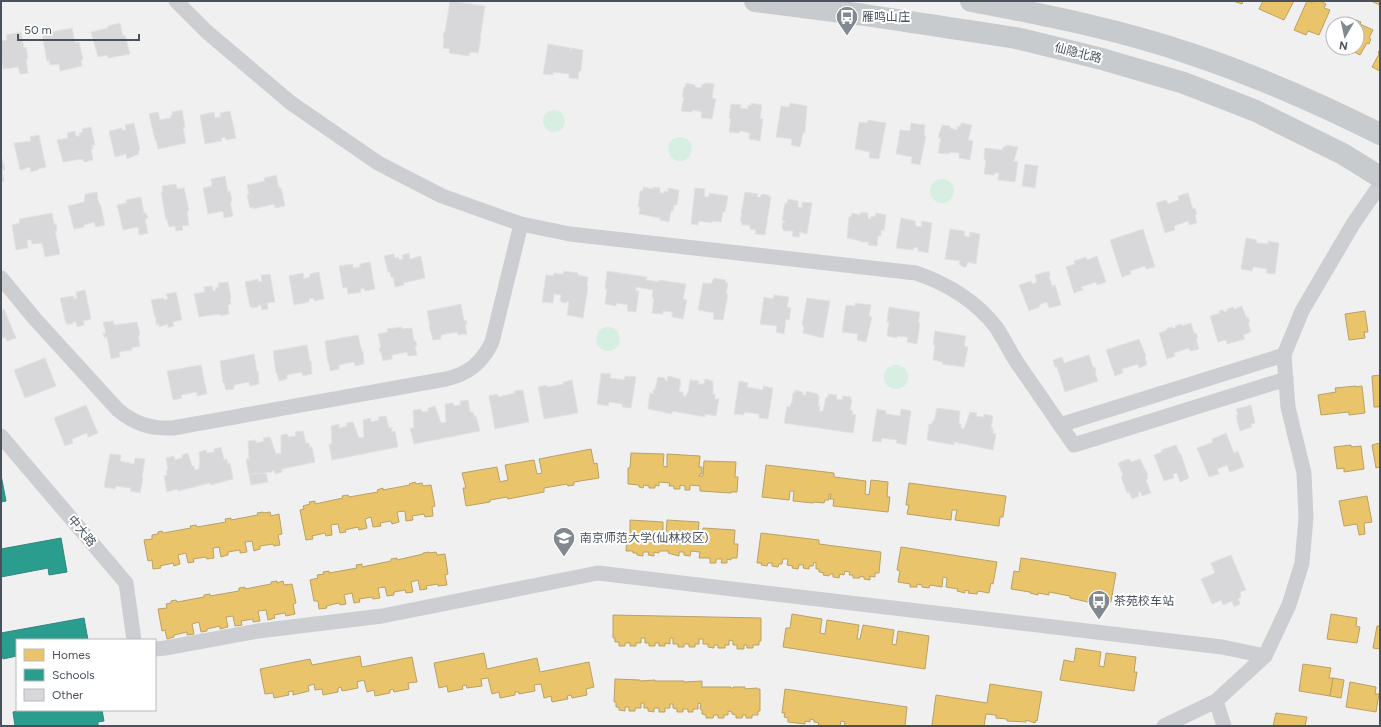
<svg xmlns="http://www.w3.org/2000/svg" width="1381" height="727" font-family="Figtree,'Noto Sans SC',sans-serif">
<rect width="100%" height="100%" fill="#f1f0f0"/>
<g fill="#d7eee2">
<circle cx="554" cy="121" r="11"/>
<circle cx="680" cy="149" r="12"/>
<circle cx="942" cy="191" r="12"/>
<circle cx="608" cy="339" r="12"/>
<circle cx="896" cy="377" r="12"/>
</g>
<g fill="#e9c46a" stroke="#b9a266">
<path d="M1233 1H1243L1242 4Z"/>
<path d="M1263 1H1294L1284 20 1259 9Z"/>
<path d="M1307 1 1311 2 1320 1 1326 4 1324 8 1330 10 1319 35 1308 31 1306 35 1294 30Z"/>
<path d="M1371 1H1380V5Z"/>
<path d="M1348 17 1356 21V20L1361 22 1360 24 1373 30 1369 38 1371 39 1369 44 1367 43 1360 55 1346 48H1357V24H1344Z"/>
<path d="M1380 49V71L1372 67 1379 54 1378 53Z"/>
<path d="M1365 311 1368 332H1364L1365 338 1349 340 1345 314Z"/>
<path d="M1380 375V407H1374L1372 376Z"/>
<path d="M1356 386V387L1362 386 1365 413 1349 415V412L1321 415 1318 395 1336 392 1335 388Z"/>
<path d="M1380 443V467L1376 468 1372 445Z"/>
<path d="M1351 445V447L1361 446 1364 469 1344 472V468L1337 469 1334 447Z"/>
<path d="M591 449 594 464 597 463 599 478 574 482V485L568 486 567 484 544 488V492L508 499 507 497 490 500V502L466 506 463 488H466L462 473 497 467 500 482 508 480 505 465 534 460 537 474 542 473 539 459Z"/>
<path d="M631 453 664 454 663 466 667 467V454L700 456 699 467H702V474H700L699 476H703L704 461 736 462 735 477H738L737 492H731V493L700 491V486L690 485V490H685V486L680 485V489H674V486H669L670 483 659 482V486L655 485V488H649V486L644 485 643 488 639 487V485L628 484V468H630Z"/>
<path d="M766 465 834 473V477L866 481 865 494 869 495 871 480 888 482 887 497H890L888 512 833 506 834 499H830L831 494H829V500H825L824 503 814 502 813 503 793 501 794 491H790L789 500 762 497Z"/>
<path d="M415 482 416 484 422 483 423 486 431 485 435 506 432 507 433 516 425 517 424 514 412 516 413 520 406 521 405 511 397 512 399 522 392 524 391 521 380 523 381 526 373 527 371 517 365 519 367 528 359 530 358 527 345 530 346 532 340 533 338 524 331 525 332 535 326 536 325 533 312 536 313 539 306 540 300 510 304 509 303 506 310 504 309 502 315 501V504L343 498 342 496 348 495 349 497 378 492 377 490 383 488V490L410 485 409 484Z"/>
<path d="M909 483 1006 496 1003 517H1000L999 526 955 520 957 510H952L951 520 907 514 909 505H906Z"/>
<path d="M1367 496 1372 522 1364 523 1365 534 1359 535 1357 524 1344 526 1339 501Z"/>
<path d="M263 512V513L270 512 271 516 279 514 282 534 278 535 280 545 274 546 273 544 260 546V549L254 551 252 541 245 542 247 552 240 553V550L228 552V555L221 557 219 547 213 548 214 558 207 559 206 557 193 559 194 562 188 563 186 553 178 555 180 564 174 566 173 563 160 566 161 568 153 569 152 560 148 561 144 540 152 539V535L158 534V532L162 531 163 533 191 528 190 526 196 525 197 527 226 522 225 519 231 518V520L258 515 257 513Z"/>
<path d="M630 520 663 522V533H666L667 520 699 522 698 535H701V542H698V544H702L703 528 735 530 734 544H738L737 558H731V560L727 559V563H721L722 559H716V563H710V558H699L700 552 691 551 690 556 684 555V552H679V556L668 553 669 551H659V553L654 552V556L648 555 649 552H643V556L637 555V553H633V551H626L627 536H630Z"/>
<path d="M761 533 819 540V544L881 552 879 573H875V577L870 576V580L864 579V577L860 576V578H853V575H849L850 572 845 571 844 575 840 574 839 578 833 577V574H830L829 576 823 575 824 573 819 572V569H816V563L814 562 813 566H809V569L803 568 804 565H799L798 569 792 568 793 566 787 565 788 559H783L782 564H779L778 567 772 566V563H768L767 566 761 565 762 563H757Z"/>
<path d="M901 547 997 562 993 584 991 583 989 593 978 591 977 594 968 593 969 591 965 590V593L957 591 958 589 946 587 947 578 943 577 942 587 930 585 929 588 922 587V585L917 584V587H910V584L898 582 900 571 897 570Z"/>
<path d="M429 552V553L436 552 437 555 445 554 448 574 445 575 447 585 438 586V584L426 586 427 589 420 590 418 580 411 582 413 592 406 593 405 590 394 592V595L387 596 385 587 378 588 380 598 373 599 372 597 359 599 360 602 354 603 352 593 344 595 346 604 340 605 339 603 326 606 327 608 319 609 318 601H314L310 580 318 578 317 575 324 574 323 572 329 571V573L357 568 356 565 362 564V567L391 561V559L397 558V560L423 554V553Z"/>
<path d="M1021 558 1116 573 1111 602 1100 600V603L1089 601 1088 602 1070 598V596L1049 592V595L1038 593V595L1030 593V592L1011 589 1014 571 1019 572Z"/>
<path d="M277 581V583L283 581 284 585 292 584 296 603 293 604 295 614 286 616 285 613 274 615 275 618 268 620 266 610 258 611 260 621 253 622V619L241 621 242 625 235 626 233 616 226 617 228 627 220 629V626L207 629V631L201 632 199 622 192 624 194 634 187 635V632L174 635V637L167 639 165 630 162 631 158 609 167 608 166 604 171 603V601L176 600 177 602 204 597V595L210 594V596L239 591V588L245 587V589L271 584V582Z"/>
<path d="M792 614 822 619 820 633 825 634 827 620 859 625 857 639H860L863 625 894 630 892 644 896 645 898 631 929 636 925 669 783 647 786 628H790Z"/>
<path d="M1331 614 1357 618 1356 626 1360 627 1357 643 1327 639Z"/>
<path d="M613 615 761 618V641H759V645H753V648H747V645H744V649H737V645H733V641L729 640V645H725V648H718V645H714V648L708 647V644H703V639H699V644H695V647H689V644H684V647H678V644H673V638H670V644L665 643V646H659V643H655V646H649V643H645V638H641V643H636V646H630V643H625V646H619V642H615V638H613Z"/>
<path d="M1377 626H1380V649L1373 648Z"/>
<path d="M1076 648 1101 652 1099 666 1104 667 1106 653 1136 657 1134 672H1137L1134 691 1060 680 1064 660 1074 662Z"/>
<path d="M484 653 487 669 537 658 540 672 589 662 594 687 586 689 587 695 572 698 571 695 567 696 568 699 552 702 551 696 544 698 541 684 534 685 535 691 519 694V692H515V695L500 698 499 692 492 694 488 678 481 679 482 686 467 688 466 685 462 686 463 689 448 692 447 686 439 688 434 663Z"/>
<path d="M360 656 362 667 412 657 417 682 408 683 409 689 394 692 393 689 390 690V693L375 696 374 690 367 692 364 680 357 682 358 688 342 691 341 687 338 688V692L323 695 322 689 315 690 314 684 308 686 309 691 293 695V691L288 692 289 695 274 698 273 693 265 694 260 669 310 659 312 665Z"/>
<path d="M1303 664 1331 668 1329 678H1333L1330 696 1299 691Z"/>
<path d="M1333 678 1344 680 1341 698 1330 696Z"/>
<path d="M615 679 640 680V681L655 680V681H684V682L702 681V688L703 687H731L730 688H733V687H745V689L757 688V689H760V711H758V715H752V718H746V715H743L742 718H736V715L732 714V712L728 711V715H724V718H718V715H714L713 718H706V715L702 714V710L700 709 701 704 698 703V709H693V712H688V709H683V712H677V709L673 708V704H670V708H665V712H659V708H654V712L648 711V708H644V703H641V708H635V711H629V707H625V711L619 710V707H616V702H614Z"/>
<path d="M1350 682 1376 687 1375 694H1379L1376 712 1346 707Z"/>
<path d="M990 684 1042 692 1037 721 1036 720 1035 723 1026 720V722L1007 721V719L996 718V715L986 714 984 726H933L932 725 936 695 987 703Z"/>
<path d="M785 689 907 707 905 726H844L845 722 841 721 840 726H818L819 723 814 722V720L810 719V722L805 721V724L788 722V718L784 717 785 713H782Z"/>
<path d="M1276 713 1307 717 1305 726H1273Z"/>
</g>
<g fill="#2a9d8f" stroke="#338680">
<path d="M1 475 6 501 1 502Z"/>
<path d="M61 538 67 572 49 575 48 568 1 577V549Z"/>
<path d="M84 618 88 640H17V656L3 659 1 649V633Z"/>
<path d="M25 710H102L104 721 98 722V726H15L13 712Z"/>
</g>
<g fill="#d8d8da" stroke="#e2e2e3">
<path d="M450 1 485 6 480 39H481L478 53 470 52 469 56 449 53 450 49 443 48 444 39 443 38 444 32H445Z"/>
<path d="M120 23 123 36 125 35 130 54 108 58 107 55 98 57 91 32 108 28V26Z"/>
<path d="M72 28 75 43 79 42 83 59 81 60 82 66 60 71 59 64 50 65 49 60 47 61 42 34Z"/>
<path d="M21 32 24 48 26 47 28 59H26L28 73 20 74 18 67 3 69 1 57V41L7 40 6 35Z"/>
<path d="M548 44 560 46 559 49 560 46 571 48V51L572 48 583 50 581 71H579L578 79 569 78V74L553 72V75L543 74Z"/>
<path d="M686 83 695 85V87L701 88 702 84 704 85 705 83 714 84 712 98 716 99 712 119 701 118 702 112 693 110 692 112 681 111 684 97H682L684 87H685Z"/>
<path d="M751 103 762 105 760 118 763 119 760 141 749 139 750 133 740 131 739 133 729 132 731 119 729 118 731 104 741 105 740 108 748 109V105L751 106Z"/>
<path d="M790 103 807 106 805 133H803L800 147 791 145 792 139 776 137 781 106 789 107Z"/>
<path d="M182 110 185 127 183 128 186 143 158 149 156 140H155L149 114 158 112 160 120 171 118V115H173L172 112Z"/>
<path d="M230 111 236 138 226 140 225 137 221 138 222 141 205 144 200 115 214 112 215 118 221 117 220 113Z"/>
<path d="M868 120 886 123 879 159 869 158 870 152 855 149 859 122 867 123Z"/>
<path d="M134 123 140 150 138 151 139 154 127 159 126 154 115 157 109 131 122 128V130H126L125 125Z"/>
<path d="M911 123 925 125 924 136H926L920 165 911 163 912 157 896 154 900 130 910 131Z"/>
<path d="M961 123 972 125 968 140 973 141 970 160 959 158V153L950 152 949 154 938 153 941 138H938L942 125 950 126V128L957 130 958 126 960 127Z"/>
<path d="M91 127 95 145H92L93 149H91L93 160 84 162 83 159 75 160 63 162 57 140 68 138 67 133 75 131 76 136H80L79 133 83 132 82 129Z"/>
<path d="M39 135 46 167 38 169V170L31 172 30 167 20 170 14 143 31 141 30 137Z"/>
<path d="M1006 145 1018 147 1014 161 1018 162 1015 182 998 180 999 173H995V175L984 174 986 160 984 159 985 148 1002 150 1003 147H1005Z"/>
<path d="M1 155 5 170H2L4 181 1 182Z"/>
<path d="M1025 164 1038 166 1035 188 1022 186Z"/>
<path d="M276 175 279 188H281L285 206 275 208 274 204 253 209V207L250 208 247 195 249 194 247 185 265 181 264 178Z"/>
<path d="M225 176 228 192 230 191 232 202H230L233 216 224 218 223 211 208 214 203 188 212 186 211 179Z"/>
<path d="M176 184 177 189 184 188 189 211H187L189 225 182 226 183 230 176 231 175 226 169 227 167 219 166 220 161 192H163L162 186Z"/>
<path d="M643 187 653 189V187L660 188V193H664V191L668 192V188L679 190 677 205H674L673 211H671L669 222 660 220V218L639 214 640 207H638L640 191H643Z"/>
<path d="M695 188 705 189 704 196 709 197V193L728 196 725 212H723L721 222 712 221V223L699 221 698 225 691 224Z"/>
<path d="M97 192 98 198H97L101 207 105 225 96 227 94 222 84 225V227L74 229 68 206 84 202 85 194Z"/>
<path d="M745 192 758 194 757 197H760L762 194 769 195V197H771L765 235 755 234 756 230 750 229V225H742V223H741V220H740L742 214H741Z"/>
<path d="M1188 193 1193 209 1195 208 1197 214 1195 215 1197 223 1189 225 1188 221 1174 226 1175 230 1165 233 1156 203 1166 200 1168 204 1179 200 1178 196Z"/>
<path d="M141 197 144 213H146L148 218 145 219 148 233 139 235 138 227 123 230 117 205 127 203 126 200Z"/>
<path d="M788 199 798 201V207L802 208V202L812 203 807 234 800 232 799 237 792 236 793 231H784L782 228 783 222 784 223 785 221H782L785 203H787Z"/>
<path d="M861 212 868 213V218L871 219V216L875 217 876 213 886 215 884 231 881 230V236H878L877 246 868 245 869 242H861V241L847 238 849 217H851L852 213 860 215Z"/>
<path d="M52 213 54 224H56L57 231H55L60 254 45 257 42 243 32 244 31 240H27L28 248 16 250 12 225 20 223 19 219Z"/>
<path d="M901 218 915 221 916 226 921 227 922 221 932 223 928 253 918 251V248L914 247 913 250 896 248Z"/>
<path d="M950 229 963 231 965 232 964 236 969 237 970 232 980 234 976 264 968 262 966 267H963L959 264 960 261 945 259Z"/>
<path d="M1143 229 1155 267 1146 269 1145 266 1130 271 1131 274 1122 277 1110 240Z"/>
<path d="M1246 238 1257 240 1256 243 1268 244V241L1279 243 1275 274 1266 273 1267 269 1253 267 1252 271 1241 269Z"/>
<path d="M409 253 410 259 421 256 425 278 403 283 404 285 395 287 393 277H391L390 272H388L384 256 394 254 395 258 399 257V260L403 259 402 255Z"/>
<path d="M1097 256 1106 282 1097 285 1096 282 1081 287 1083 290 1074 293 1066 267 1075 264 1074 261 1086 257 1087 260Z"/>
<path d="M370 262 375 289 365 291 364 288 360 289 361 292 348 294 347 287 343 288 339 266 353 264V268L360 267V264Z"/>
<path d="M564 271 578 273V275L588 277 587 286 588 287 583 318 567 315 569 302 567 301 566 303 561 302 562 301H560L561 295 554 294 553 303 542 302 546 275 553 276 554 273 563 274Z"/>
<path d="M607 271 647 277 646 280 659 282V280L686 284 683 299 687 300 683 319 672 317V312L663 311V314L652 313 654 298H652L653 290 636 287V291H639L636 312 627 311 628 305 616 303V306L605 304 607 289H605Z"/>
<path d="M1049 271 1050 276H1049L1052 286 1055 285 1061 305 1049 308 1047 302 1039 305 1040 307 1029 311 1019 285 1031 281 1032 284 1037 282 1035 275Z"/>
<path d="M319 272 324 299 314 301V298L309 299V302L294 305 289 276 303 273 304 279 310 277V274Z"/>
<path d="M270 274 275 302 267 303 268 309 262 310 261 305H258V307L252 308V307H250L245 282 258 279V282L262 281 261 275Z"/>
<path d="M714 278 726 280 725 282 728 283 726 294H728L723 320 713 319 714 313 698 310 703 283 711 284Z"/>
<path d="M228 282 231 298H230L231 304 228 305 229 314 220 316V314L199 317 194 294 205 292 204 287 212 286 213 291 216 290 215 288 219 287 218 283Z"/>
<path d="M85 290 91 319 83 321 84 325 77 327 76 322H73V324H66L60 298 74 296V299L77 298 76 292Z"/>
<path d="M176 292 182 320 173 322 174 326 168 328V324L159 327V324L156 325V317H155L151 300 164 298V300L168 299 166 294Z"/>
<path d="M774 295 789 297 787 307 791 308 789 320 786 319 784 334 776 332 777 326 760 324 764 297 773 299Z"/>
<path d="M807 298 830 301 823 338 803 333 804 326 802 325Z"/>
<path d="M855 303 871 305 869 316 872 317 866 342 857 340 858 334 842 332 846 305 855 306Z"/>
<path d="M461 304 464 321 466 320 467 324 465 325 467 334 458 335 457 332 441 335V339L433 340 429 326H430L427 311Z"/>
<path d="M1242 306 1246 317H1248L1250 322 1248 323 1251 332 1243 335 1245 339 1227 344 1226 340 1218 342 1210 316 1220 313 1219 311 1223 310 1224 312 1227 311V309L1233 307 1234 309Z"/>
<path d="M889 307 920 312 918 323H920L917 344 907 342 908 337 897 336V338L887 336 889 322H887Z"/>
<path d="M4 309 16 338 7 341 5 337 1 339V311Z"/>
<path d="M113 321 114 325 137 322 140 335 138 336 140 346 131 348 132 350 119 352 120 357 111 359 107 337H104L103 333H106L103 322Z"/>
<path d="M1191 323 1194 333H1196L1198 338 1196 339 1199 349 1190 351 1189 348 1174 353 1175 356 1167 359 1159 333 1167 330V328L1172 327 1173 329 1176 327 1175 326 1181 324 1182 326Z"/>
<path d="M402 327V329L412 328 414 341H416L417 346 415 347 417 355 408 356 407 352 392 355V359L383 361 381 352 380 353 379 348 381 347 378 334 388 332 387 329Z"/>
<path d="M935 331 966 336 964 346 968 347 964 367 942 364 943 362 933 360 935 345H933Z"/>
<path d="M358 335 362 352 363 351 364 364 355 366 354 362 339 365V369L330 371 329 363H328L325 341Z"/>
<path d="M1139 339 1146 356 1145 357 1147 365 1139 368 1138 364 1122 369 1123 373 1115 376 1106 350Z"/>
<path d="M307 345 310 362 311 361 312 374 303 376 302 372 287 375V379L279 381 277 373H276L273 351Z"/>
<path d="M254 354 257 371H258L259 384 250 386 249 382 234 385V389L226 390 224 382 223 383 220 361Z"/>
<path d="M1089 355 1093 367H1095L1096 372H1095L1098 381 1065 392 1057 367H1055L1053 360 1062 357 1064 363Z"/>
<path d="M45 358 56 386 25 398 14 370Z"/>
<path d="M201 365 207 394 197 396V392L181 395 182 398 173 400 167 371Z"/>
<path d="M601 373 611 374 610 378 624 380 625 376 636 377 631 408 622 407 623 404 609 402 608 406 597 404Z"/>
<path d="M668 376 680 379V381H681L679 392H683V396H686L687 393H688L690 380 699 381 698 384H704L705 379 713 381V394H715V399H719L716 416 705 414V417L672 411V414L649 409 648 408 650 393 653 394V390H655L658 377 665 378V380L667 381Z"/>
<path d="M572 380 578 413 544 419 538 387 547 385V387L564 384 563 382Z"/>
<path d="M739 381 748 383 747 387 763 390V386L773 388 768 419 759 418V414L744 412V415L734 414Z"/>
<path d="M523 390 529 422 495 429 489 396 498 394V397L515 393 514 391Z"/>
<path d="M795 390 803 392V395H806V391L818 394V396H819L818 406H820L819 411H823L826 397 828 398V394L837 395 836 399 842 400 843 396 851 397V400H852L850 410 853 411 852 414 856 415 853 433 784 423 787 406 790 407 791 403H792L793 393H795Z"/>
<path d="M468 400 470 412H473L474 416H476L480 431 414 444 410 428H414L413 410 421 409 422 412 428 411V408L435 406 441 423 446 422 445 404 453 403 454 406 461 405 460 401Z"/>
<path d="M86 405 98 433 88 437 87 433 72 439 73 443 65 446 54 418Z"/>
<path d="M1251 405 1255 423 1251 424 1252 427 1240 431 1236 415H1238L1236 409Z"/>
<path d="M937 408 960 411 959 424H961V428L964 429 970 412 977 413 976 416 984 417V414L993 416 991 427 993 428V433L996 434 993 450 954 442V445L927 440 929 424H932V421H934Z"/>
<path d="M877 409 886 411V414L900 416 901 409 911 411 906 445 896 443 897 440 882 438 881 442 872 441Z"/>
<path d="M386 416 389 428 392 427V432L395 431 398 447 332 460 329 444H332L331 426 339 424V428L347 426 346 423 353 422 359 438 364 437 363 420 371 418V422L379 420 378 417Z"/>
<path d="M303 431 306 443H309L310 447H312L315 462 282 469V472L275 474 274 470 272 471V472L249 475 246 459H249L248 441 256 440V443L264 441 263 438 270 437 276 454 281 453V435L288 434V437L296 436 295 432Z"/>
<path d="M1226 433 1234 453 1238 451 1244 467 1230 472 1227 465 1217 469 1219 474 1209 477 1197 448 1213 442 1212 439Z"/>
<path d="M1176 445 1180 454H1181L1189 478 1180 482 1177 473 1173 474 1174 478 1164 481 1154 455 1162 452 1161 450Z"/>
<path d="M221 447 224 460 227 459 228 464 230 463 233 479 211 485 210 483 178 491 177 489 167 492 164 476 167 475 166 470H168L166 458 174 456 175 460 182 458V455L188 453 192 466H194L195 470 199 469V465L200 464 199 452 206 450 207 453 214 452V449Z"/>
<path d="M110 454 121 455 120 461 134 464 135 458 145 459 142 478H143L140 493 130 491 131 488 116 486 115 489 104 487Z"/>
<path d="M1129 459 1131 462 1140 459 1148 475 1147 476 1148 479 1146 480 1151 493 1142 496 1140 491 1138 493 1139 496 1132 499 1129 492 1127 493 1121 477 1123 475 1118 463Z"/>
<path d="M260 473 261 474 266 473 268 482 251 485 249 475Z"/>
<path d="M1231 555 1246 590 1240 592 1241 597 1238 599 1240 604 1234 607 1232 601 1223 605 1221 600 1212 604 1201 579 1215 573 1211 563Z"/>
</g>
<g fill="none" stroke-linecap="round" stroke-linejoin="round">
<g stroke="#ccced1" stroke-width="15">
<path d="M176 1 207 32 291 103 378 163 442 196 521 224 570 234 916 273C948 284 975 300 996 327 1004 339 1010 352 1018 364 1037 391 1055 418 1074 445L1286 379"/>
<path d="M1 278 35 319 118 410C135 424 151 429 173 428L446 379C468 374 482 363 492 342L521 224"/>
<path d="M1060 425 1284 355"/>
<path d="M1 436 126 583 134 640"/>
<path d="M155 649 165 648 258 631 382 616 598 573 1222 647 1265 656"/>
<path d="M1216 701 1224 726"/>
<path d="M1164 726 1216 701 1265 656 1289 605 1302 563 1306 518 1304 473 1288 407 1284 355 1302 311 1353 224 1380 185"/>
</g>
<g stroke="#c8cbce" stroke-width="22">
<path d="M755 1 865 15 1016 38 1102 59 1184 83 1256 111 1343 154 1380 177"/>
<path d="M971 1C1046 15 1122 30 1194 55 1256 76 1322 105 1380 134"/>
</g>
</g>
<defs>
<g id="bus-pin" transform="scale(1.15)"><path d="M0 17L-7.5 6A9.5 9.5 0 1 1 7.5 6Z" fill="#838990" stroke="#fff"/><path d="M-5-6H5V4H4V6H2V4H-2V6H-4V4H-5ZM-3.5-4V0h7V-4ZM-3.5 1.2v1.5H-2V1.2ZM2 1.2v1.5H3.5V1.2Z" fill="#fff"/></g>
<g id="university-pin" transform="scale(1.15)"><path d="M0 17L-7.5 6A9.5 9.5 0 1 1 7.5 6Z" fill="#838990" stroke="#fff"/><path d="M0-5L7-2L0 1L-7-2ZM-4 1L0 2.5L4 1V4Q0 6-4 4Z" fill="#fff"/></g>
</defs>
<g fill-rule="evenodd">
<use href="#bus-pin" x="847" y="17"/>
<use href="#university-pin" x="564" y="538"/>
<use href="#bus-pin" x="1099" y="601"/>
</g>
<g text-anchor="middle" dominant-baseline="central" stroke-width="4" stroke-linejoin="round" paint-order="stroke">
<g font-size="12" fill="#48515c" stroke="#fff" text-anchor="start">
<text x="862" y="17">雁鸣山庄</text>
<text x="580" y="538">南京师范大学(仙林校区)</text>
<text x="1114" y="601">茶苑校车站</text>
</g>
<g font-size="12" fill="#48515c" stroke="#fff">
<text transform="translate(1078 53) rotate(14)">仙隐北路</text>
<text transform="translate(82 531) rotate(50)">中大路</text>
</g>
</g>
<rect width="1381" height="727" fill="none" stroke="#48515c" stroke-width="4"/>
<rect x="16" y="639" width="140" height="72" fill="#ffffff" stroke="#b6b9be"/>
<rect x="24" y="649" width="20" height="12" fill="#e9c46a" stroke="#b6b9be"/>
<text x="52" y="659" font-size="12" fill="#48515c">Homes</text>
<rect x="24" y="669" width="20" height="12" fill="#2a9d8f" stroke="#b6b9be"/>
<text x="52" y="679" font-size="12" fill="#48515c">Schools</text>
<rect x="24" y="689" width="20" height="12" fill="#d8d8da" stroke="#b6b9be"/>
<text x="52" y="699" font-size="12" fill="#48515c">Other</text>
<g transform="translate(1345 36) rotate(189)"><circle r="19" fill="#ffffff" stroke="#b6b9be"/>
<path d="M0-3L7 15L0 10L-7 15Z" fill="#838990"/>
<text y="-6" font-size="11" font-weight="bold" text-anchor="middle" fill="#48515c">N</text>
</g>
<path d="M18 34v6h121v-6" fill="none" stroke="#48515c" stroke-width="2"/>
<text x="24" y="34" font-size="12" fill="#48515c" stroke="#ffffff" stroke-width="3" paint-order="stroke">50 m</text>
</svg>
